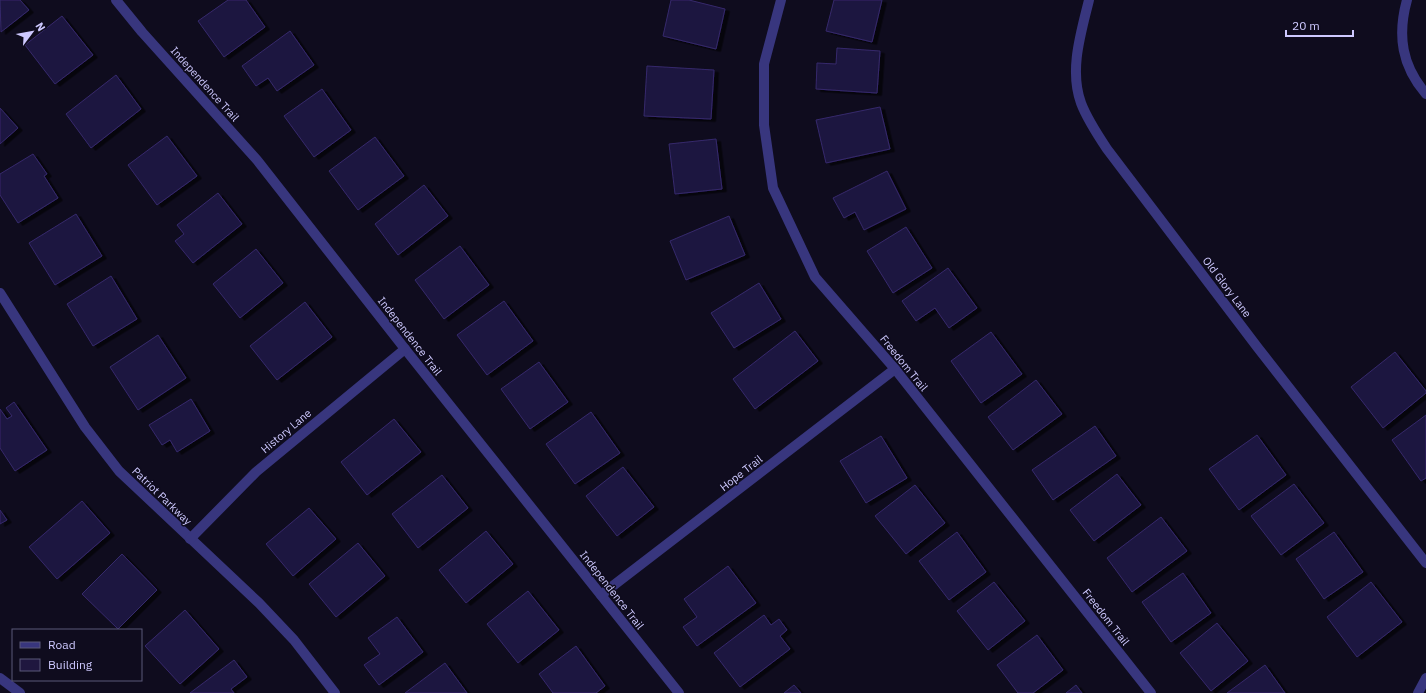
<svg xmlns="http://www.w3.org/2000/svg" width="1426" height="693" font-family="'IBM Plex Sans',sans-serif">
<defs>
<filter id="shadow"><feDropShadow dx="4.5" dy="2.5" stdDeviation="0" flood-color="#0009"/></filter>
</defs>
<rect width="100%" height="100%" fill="#0f0c1e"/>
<g fill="#1f173f" stroke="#35296c" filter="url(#shadow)">
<path d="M0 0H20L29 10 1 32Z"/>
<path d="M228 0H246L265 27 224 57 198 21Z"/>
<path d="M671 0H689L725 9 716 49 663 36Z"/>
<path d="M834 0H882L872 42 826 31Z"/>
<path d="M62 16 93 55 55 84 25 45Z"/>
<path d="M290 31 314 65 277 91 268 78 256 86 242 66Z"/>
<path d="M837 48 880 51 877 93 816 89 817 63 836 64Z"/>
<path d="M647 66 714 70 711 119 644 116Z"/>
<path d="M116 75 141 109 91 148 66 114Z"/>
<path d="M322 89 351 130 314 157 284 116Z"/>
<path d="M880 107 890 149 826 163 816 120Z"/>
<path d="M0 108 18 128 0 144Z"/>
<path d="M167 136 197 176 157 205 128 165Z"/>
<path d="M375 137 404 176 358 210 329 171Z"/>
<path d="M716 139 722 189 675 194 669 144Z"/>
<path d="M33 154 47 174 44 176 58 198 18 223 0 195V174Z"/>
<path d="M887 171 906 209 864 230 855 212 844 218 833 198Z"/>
<path d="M424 185 448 216 398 255 375 224Z"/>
<path d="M218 193 242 224 193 263 175 241 184 234 177 225Z"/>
<path d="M76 214 102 256 55 285 29 243Z"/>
<path d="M729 216 745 255 686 280 670 241Z"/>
<path d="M906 227 932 268 893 293 867 251Z"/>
<path d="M460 246 489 285 444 319 415 280Z"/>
<path d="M256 249 283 283 240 318 213 284Z"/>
<path d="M948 268 977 308 949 328 935 308 916 321 902 301Z"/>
<path d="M111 276 137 319 93 346 67 304Z"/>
<path d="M759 283 781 319 734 348 711 313Z"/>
<path d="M504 301 533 341 487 375 457 335Z"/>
<path d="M305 302 332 337 277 380 250 346Z"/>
<path d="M795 331 818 361 755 409 733 379Z"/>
<path d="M991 332 1022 374 981 403 951 361Z"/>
<path d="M158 335 186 378 138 410 110 367Z"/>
<path d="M1395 352 1426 391V393L1383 428 1351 387Z"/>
<path d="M539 362 568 402 530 429 501 389Z"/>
<path d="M1036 380 1062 414 1013 450 988 417Z"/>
<path d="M191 399 210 431 177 452 170 440 162 445 149 425Z"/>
<path d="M14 402 47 450 15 471 0 448V409L7 419 12 416 6 408Z"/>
<path d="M591 412 620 453 575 484 546 444Z"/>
<path d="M1426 415V478L1421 481 1392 440Z"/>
<path d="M394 419 421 452 367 495 341 462Z"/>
<path d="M1095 426 1116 456 1053 500 1032 470Z"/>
<path d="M1257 435 1286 475 1239 510 1209 469Z"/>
<path d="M881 436 907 478 866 503 840 461Z"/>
<path d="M623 467 654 507 617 536 586 496Z"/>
<path d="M1117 474 1141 505 1094 541 1070 510Z"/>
<path d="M442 475 468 508 418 548 392 514Z"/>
<path d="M1294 484 1324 523 1281 555 1251 516Z"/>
<path d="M915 485 945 523 906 554 875 516Z"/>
<path d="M82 501 110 533 57 579 29 547Z"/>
<path d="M309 508 336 539 293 576 266 544Z"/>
<path d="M0 510 7 520 0 524Z"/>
<path d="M1161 517 1187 551 1132 592 1107 558Z"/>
<path d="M486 531 513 564 466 603 439 570Z"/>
<path d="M957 532 986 572 949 600 919 561Z"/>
<path d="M1334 532 1363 572 1324 599 1296 559Z"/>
<path d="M358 543 385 576 336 617 309 584Z"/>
<path d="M122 554 157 590 118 629 82 594Z"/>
<path d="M728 566 756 603 697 646 683 627 697 617 684 599Z"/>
<path d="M1183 573 1211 613 1171 642 1142 602Z"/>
<path d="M994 582 1025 621 988 650 957 611Z"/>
<path d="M1371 582 1402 622 1357 657 1327 617Z"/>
<path d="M528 591 559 630 518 663 487 624Z"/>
<path d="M185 610 219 649 180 684 145 646Z"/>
<path d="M764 615 771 625 779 619 787 630 780 636 790 649 740 687 714 653Z"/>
<path d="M397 617 423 652 379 685 364 665 380 654 368 638Z"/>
<path d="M1217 623 1248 661 1211 691 1180 653Z"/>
<path d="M1037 635 1063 670 1033 693H1018L997 665Z"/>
<path d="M576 646 605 686 596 693H553L539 674Z"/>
<path d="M234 660 247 677 231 689 234 693H190Z"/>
<path d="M445 663 467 693H405Z"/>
<path d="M1265 665 1285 693H1227Z"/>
<path d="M794 685 801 693H784Z"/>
<path d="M1076 685 1082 693H1066Z"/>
</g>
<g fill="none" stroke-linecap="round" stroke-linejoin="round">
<g stroke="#38367e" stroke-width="10">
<path d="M116 0 142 32 257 160 405 349 679 693"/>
<path d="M781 0 764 64V125L773 188 815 277 895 369 1151 693"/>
<path d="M1089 0C1081 33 1069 70 1081 103 1087 119 1097 134 1107 149L1258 348 1426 563"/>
<path d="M1407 0C1397 36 1402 66 1426 94"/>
<path d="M0 293 85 427 119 471 259 603 294 640 335 693"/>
<path d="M190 539 256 472 405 349"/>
<path d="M601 595 895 369"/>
<path d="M1418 693 1426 678"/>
</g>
<path stroke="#38367e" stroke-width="10" d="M0 678 20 693"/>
</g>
<g text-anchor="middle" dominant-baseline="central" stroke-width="3" stroke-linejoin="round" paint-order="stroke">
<g font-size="11" fill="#cec9ff" stroke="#0f0c1e">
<text transform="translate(205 84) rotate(48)">Independence Trail</text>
<text transform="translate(1227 287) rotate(53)">Old Glory Lane</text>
<text transform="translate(410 336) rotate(52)">Independence Trail</text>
<text transform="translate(904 363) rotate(51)">Freedom Trail</text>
<text transform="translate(286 431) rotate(-40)">History Lane</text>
<text transform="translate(741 473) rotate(-38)">Hope Trail</text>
<text transform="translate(162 496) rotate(44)">Patriot Parkway</text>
<text transform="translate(612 590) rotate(52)">Independence Trail</text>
<text transform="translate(1106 617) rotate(52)">Freedom Trail</text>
</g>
</g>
<rect x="12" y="629" width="130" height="52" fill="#0f0c1e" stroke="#5b5878"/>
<rect x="20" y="642" width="20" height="6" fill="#38367e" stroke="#5b5878"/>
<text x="48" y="649" font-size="12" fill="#cec9ff">Road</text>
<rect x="20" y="659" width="20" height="12" fill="#1f173f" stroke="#5b5878"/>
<text x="48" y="669" font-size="12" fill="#cec9ff">Building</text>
<g transform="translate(32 32) rotate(58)" stroke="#0f0c1e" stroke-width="3" paint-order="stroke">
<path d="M0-3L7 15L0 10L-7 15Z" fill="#cec9ff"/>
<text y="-6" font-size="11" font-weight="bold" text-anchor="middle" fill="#cec9ff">N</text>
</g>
<path d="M1286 30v6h67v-6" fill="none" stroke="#cec9ff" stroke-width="2"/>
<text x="1292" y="30" font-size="12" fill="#cec9ff" stroke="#0f0c1e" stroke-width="3" paint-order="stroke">20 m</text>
</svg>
